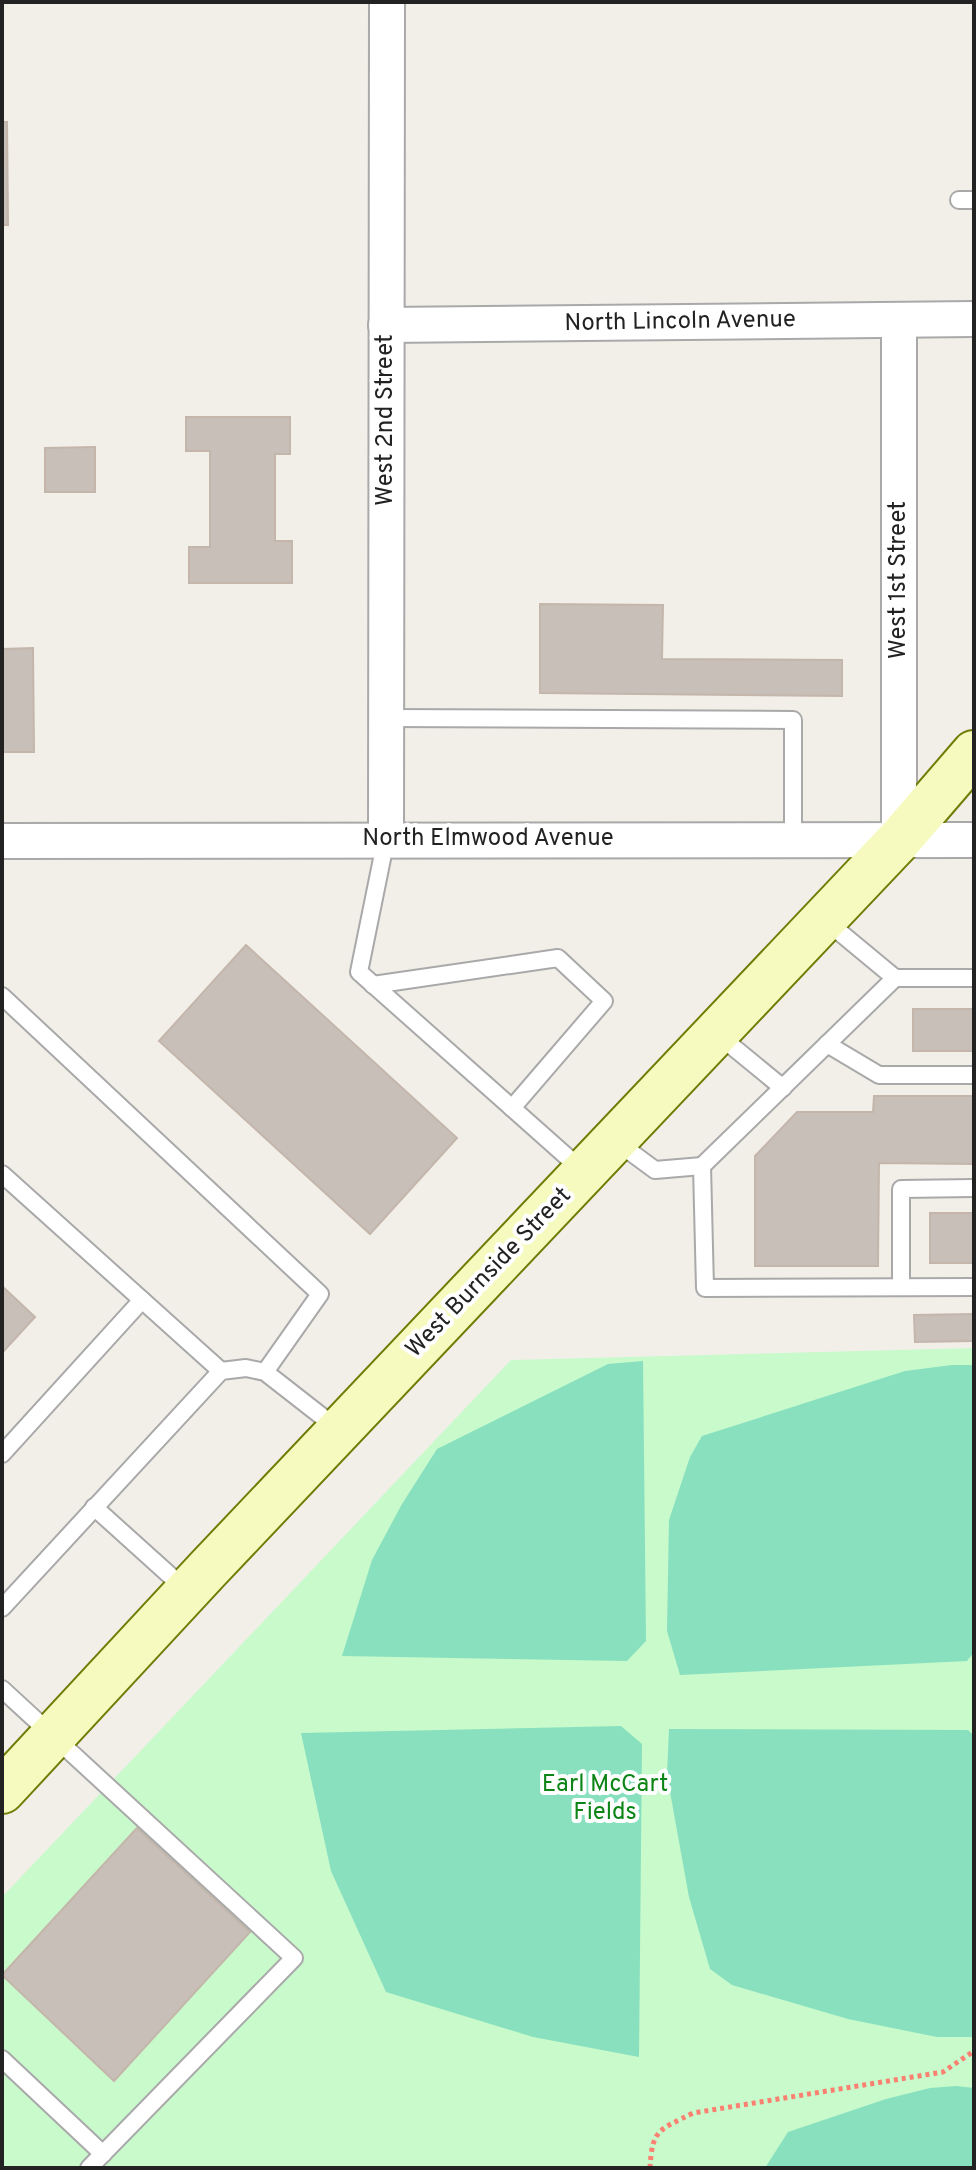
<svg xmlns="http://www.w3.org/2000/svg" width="976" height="2170" font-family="Overpass,sans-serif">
<rect width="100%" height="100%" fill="#f2efe9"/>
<path fill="#c8facc" d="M974 1348V2168H2V1897L511 1360Z"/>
<g fill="#88e0be">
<path d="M643 1361 646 1641 627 1661 342 1656 372 1560 402 1504 437 1449 608 1364Z"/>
<path d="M952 1365H972L974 1652 967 1661 680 1675 667 1631 669 1520 690 1457 702 1436 905 1371Z"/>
<path d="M621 1726 642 1744 639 2057 533 2037 386 1992 331 1871 301 1733Z"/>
<path d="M669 1729 968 1730 974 1736V2037H937L848 2019 732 1985 710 1969 689 1897 667 1775Z"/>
<path d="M956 2086 974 2088V2168H765L788 2132 886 2099 930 2088Z"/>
</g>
<g fill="#c7bfb8" stroke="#c4b6ab" stroke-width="2">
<path d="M2 122H7L8 225H2Z"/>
<path d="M186 417H290V454H275V541H292V583H189V547H210V451H186Z"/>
<path d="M95 447V492H45V448Z"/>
<path d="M540 604 663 605 662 659 842 660V696L540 693Z"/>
<path d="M33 648 34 752H2V649Z"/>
<path d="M246 945 457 1138 370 1234 159 1041Z"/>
<rect x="913" y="1009" width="61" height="42"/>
<path d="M874 1096H974V1164L879 1163 878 1266H755V1156L797 1112H873Z"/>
<rect x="930" y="1213" width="44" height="50"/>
<path d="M2 1286 35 1317 2 1353Z"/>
<path d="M974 1314V1341L915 1342 914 1315Z"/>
<path d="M137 1828 250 1932 114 2081 2 1975Z"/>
</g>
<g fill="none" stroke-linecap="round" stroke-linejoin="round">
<g stroke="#a9a9a9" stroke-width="20">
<g id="service">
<path d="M959 200H974"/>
<path d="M386 718 793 720V840"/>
<path d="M386 839 359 972 583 1171"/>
<path d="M825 920 895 978H974"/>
<path d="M895 978 702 1166 705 1288 974 1287"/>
<path d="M373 985 558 958 604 1001 512 1108"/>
<path d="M2 996 320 1294 265 1372"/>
<path d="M716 1033 783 1088"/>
<path d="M827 1044 879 1075H974"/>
<path d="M617 1142 655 1170 702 1166"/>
<path d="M2 1174 221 1371"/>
<path d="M901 1287V1189L974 1188"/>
<path d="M2 1454 142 1300"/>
<path d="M94 1507 185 1589"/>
<path d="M2 1608 221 1371 246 1368 265 1372 338 1429"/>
<path d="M2 1689 294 1958 89 2168"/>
<path d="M2 2059 103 2154"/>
</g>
</g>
<g stroke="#a9a9a9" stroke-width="38">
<g id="minor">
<path d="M386 325 974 319"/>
<path d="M386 839 387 2"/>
<path d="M899 840V320"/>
<path d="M2 841 974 840"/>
</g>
</g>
<g stroke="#707d05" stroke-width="48">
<path id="secondary" d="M2 1791 207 1570 899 840 974 753"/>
</g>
<path stroke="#fa8072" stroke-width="5" stroke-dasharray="4 4" stroke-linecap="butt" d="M650 2168C652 2128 660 2130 693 2113L943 2072 974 2051"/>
<use href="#service" stroke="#fff" stroke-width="16"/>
<use href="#minor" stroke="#fff" stroke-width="34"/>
<use href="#secondary" stroke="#f7fabf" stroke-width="44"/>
</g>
<g text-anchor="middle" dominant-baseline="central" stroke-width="8" stroke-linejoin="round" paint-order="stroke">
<g font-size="24" fill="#222" stroke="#fff">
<text transform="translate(680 322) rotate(-1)">North Lincoln Avenue</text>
<text transform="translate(386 420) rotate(-90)">West 2nd Street</text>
<text transform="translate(899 580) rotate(-90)">West 1st Street</text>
<text x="488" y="839">North Elmwood Avenue</text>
<text transform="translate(489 1273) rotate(-46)">West Burnside Street</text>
</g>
<g font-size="24" fill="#0c8416" stroke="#fff">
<text x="605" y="1785">Earl McCart<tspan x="605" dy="28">Fields</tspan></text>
</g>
</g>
<rect width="976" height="2170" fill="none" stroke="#222222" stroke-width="8"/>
</svg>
